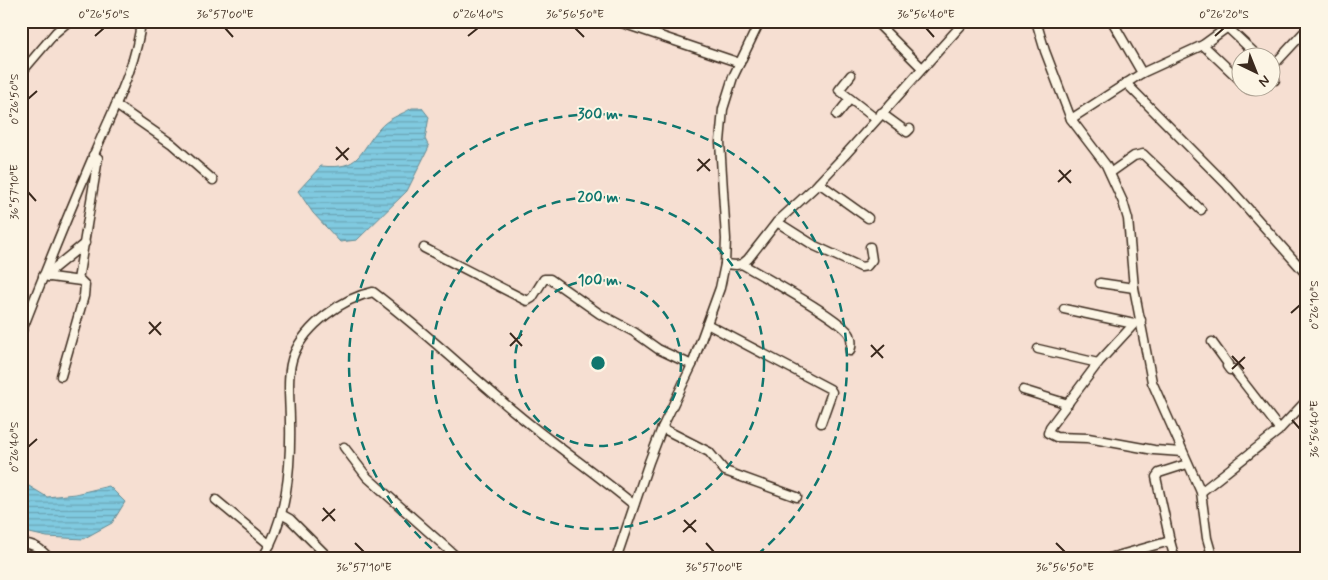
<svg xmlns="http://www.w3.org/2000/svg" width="1328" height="580" font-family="Mynerve,sans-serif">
<defs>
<pattern id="water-rules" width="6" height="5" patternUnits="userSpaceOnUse" patternTransform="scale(1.25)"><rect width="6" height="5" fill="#80cae0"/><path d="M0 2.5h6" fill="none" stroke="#6aa4b5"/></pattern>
</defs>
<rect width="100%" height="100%" fill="#f6dfd2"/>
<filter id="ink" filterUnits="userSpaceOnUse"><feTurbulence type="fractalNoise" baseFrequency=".02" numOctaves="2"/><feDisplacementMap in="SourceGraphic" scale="10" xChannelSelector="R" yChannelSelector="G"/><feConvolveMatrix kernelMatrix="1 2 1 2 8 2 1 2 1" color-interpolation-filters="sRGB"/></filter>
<g filter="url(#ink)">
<g fill="url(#water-rules)" stroke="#648a92">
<path d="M412 108H422L429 117 425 139 429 147 407 191 357 240 340 242 313 213 298 191 321 166C361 170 358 153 379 129 388 118 401 115 412 108Z"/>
<path d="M24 483 47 497 75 494 109 486 125 502 112 523 83 539 47 537 21 531V484Z"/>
</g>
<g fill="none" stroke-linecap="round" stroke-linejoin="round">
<g stroke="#3b2a1e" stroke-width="11">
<g id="minor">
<path d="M616 21 740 63"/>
<path d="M875 21 922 68"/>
<path d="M1036 21 1045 51 1071 119 1106 165 1123 202 1128 219 1134 288 1152 382 1201 492 1207 538 1213 559"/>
<path d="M1227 27 1260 58"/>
<path d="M1203 45 1240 80"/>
<path d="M1270 69 1307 29"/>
<path d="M21 73 56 32 69 21"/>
<path d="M1142 73 1203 45 1236 21"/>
<path d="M851 75 839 90 876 119"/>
<path d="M1270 75 1275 80"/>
<path d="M1126 83 1227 185 1307 275"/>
<path d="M1248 88 1249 89"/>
<path d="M116 105 172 144 213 180"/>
<path d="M881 113 907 132 910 129"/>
<path d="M837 115 850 99"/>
<path d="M1071 119 1142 73 1112 21"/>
<path d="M1110 173 1134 156 1143 154 1201 210"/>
<path d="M819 183 868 218"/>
<path d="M777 222 815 246 861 267 867 266 872 260 870 247"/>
<path d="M424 248 527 301 532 298 544 279H550L600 314 634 332 658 349 692 365"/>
<path d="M725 264 736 265 742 264 748 259 777 222 815 187 845 155 965 21"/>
<path d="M742 264C762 276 842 319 850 335 852 340 852 345 850 351"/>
<path d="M43 276 81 281 85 285 84 296 61 376"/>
<path d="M49 277 53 269 85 243"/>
<path d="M78 280 98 158 93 155"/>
<path d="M1100 283 1134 288"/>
<path d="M1064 309 1134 324"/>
<path d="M1141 320 1134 324 1098 363 1050 427 1048 433 1056 437 1088 438 1154 450 1182 452"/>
<path d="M707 324 830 389 832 392 821 423"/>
<path d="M21 333C44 274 68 215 93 157 110 115 137 67 141 21"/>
<path d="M1212 342 1228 364 1227 366 1230 370 1233 369 1278 427V431"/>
<path d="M1038 349 1098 363"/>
<path d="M1023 390 1068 404"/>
<path d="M662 428 709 452 725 471 797 497"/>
<path d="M344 447 367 477 459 559"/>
<path d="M1201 492 1277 432 1307 400"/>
<path d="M216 500 270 545"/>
<path d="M281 514 290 519 329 558"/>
<path d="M21 543C35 544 41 549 50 559"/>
<path d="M262 559C287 519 291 468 290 422 290 401 286 373 294 354 306 325 343 298 373 292 423 330 468 373 516 413 554 445 596 473 634 505"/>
<path d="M616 559 649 462 662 428 692 365 720 288 725 264 726 239 720 142 723 109 733 77 760 21"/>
<path d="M1106 559 1170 541"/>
<path d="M1175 559 1170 541 1156 477 1159 473 1187 464"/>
<path d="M1289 559H1293"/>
<path d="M1303 559 1307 555"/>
</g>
</g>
<use href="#minor" stroke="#fcf5e5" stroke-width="8"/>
</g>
</g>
<path fill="none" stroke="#3b2a1e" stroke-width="2" d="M225 28 233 37M575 28 584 37M926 28 934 37M95 36 104 28M468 36 478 28M1215 36 1224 28M28 99 37 91M336 147 348 160M698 159 710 171M336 160 349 148M1059 170 1071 183M697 171 710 159M1058 182 1071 170M28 192 36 201M1291 313 1300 305M149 322 161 335M510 333 522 346M149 334 161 322M871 345 883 358M510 346 522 334M1232 356 1244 369M871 357 884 345M1232 369 1245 357M1292 420 1300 429M28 447 37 439M323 508 335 521M684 520 696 532M322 521 335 509M683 532 696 520M355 543 364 552M706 543 714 552M1056 543 1065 552"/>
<g fill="none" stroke="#0f766e" stroke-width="2.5" stroke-dasharray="9 6">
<circle cx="598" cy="363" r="83"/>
<circle cx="598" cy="363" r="166"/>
<path d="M443 558A249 249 0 1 1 753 558"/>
</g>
<circle cx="598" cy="363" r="8" fill="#0f766e" stroke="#fcf5e5" stroke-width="2.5"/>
<g font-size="15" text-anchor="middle" font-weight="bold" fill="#0f766e" stroke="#fcf5e5" stroke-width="4" stroke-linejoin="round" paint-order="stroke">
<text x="598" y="119">300 m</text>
<text x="598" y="202">200 m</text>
<text x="598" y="285">100 m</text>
</g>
<rect width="1328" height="580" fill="none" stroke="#fcf5e5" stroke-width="55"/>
<g transform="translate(1256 72) rotate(137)"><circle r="24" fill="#fcf5e5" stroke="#afa495"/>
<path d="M0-4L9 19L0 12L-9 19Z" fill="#3b2a1e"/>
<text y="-8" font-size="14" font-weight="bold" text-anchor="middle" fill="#3b2a1e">N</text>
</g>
<rect x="28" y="28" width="1272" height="524" fill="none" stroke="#3b2a1e" stroke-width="2"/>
<g font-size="12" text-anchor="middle" fill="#3b2a1e">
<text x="104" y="18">0°26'50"S</text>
<text x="225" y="18">36°57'00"E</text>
<text x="478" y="18">0°26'40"S</text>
<text x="575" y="18">36°56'50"E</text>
<text x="926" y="18">36°56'40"E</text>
<text x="1224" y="18">0°26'20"S</text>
<text transform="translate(14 99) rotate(-90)" y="4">0°26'50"S</text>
<text transform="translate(14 192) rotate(-90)" y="4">36°57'10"E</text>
<text transform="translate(1314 305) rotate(-90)" y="4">0°26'10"S</text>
<text transform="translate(1314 429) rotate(-90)" y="4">36°56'40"E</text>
<text transform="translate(14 447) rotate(-90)" y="4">0°26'40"S</text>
<text x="364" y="571">36°57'10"E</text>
<text x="714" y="571">36°57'00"E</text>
<text x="1065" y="571">36°56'50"E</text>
</g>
</svg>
